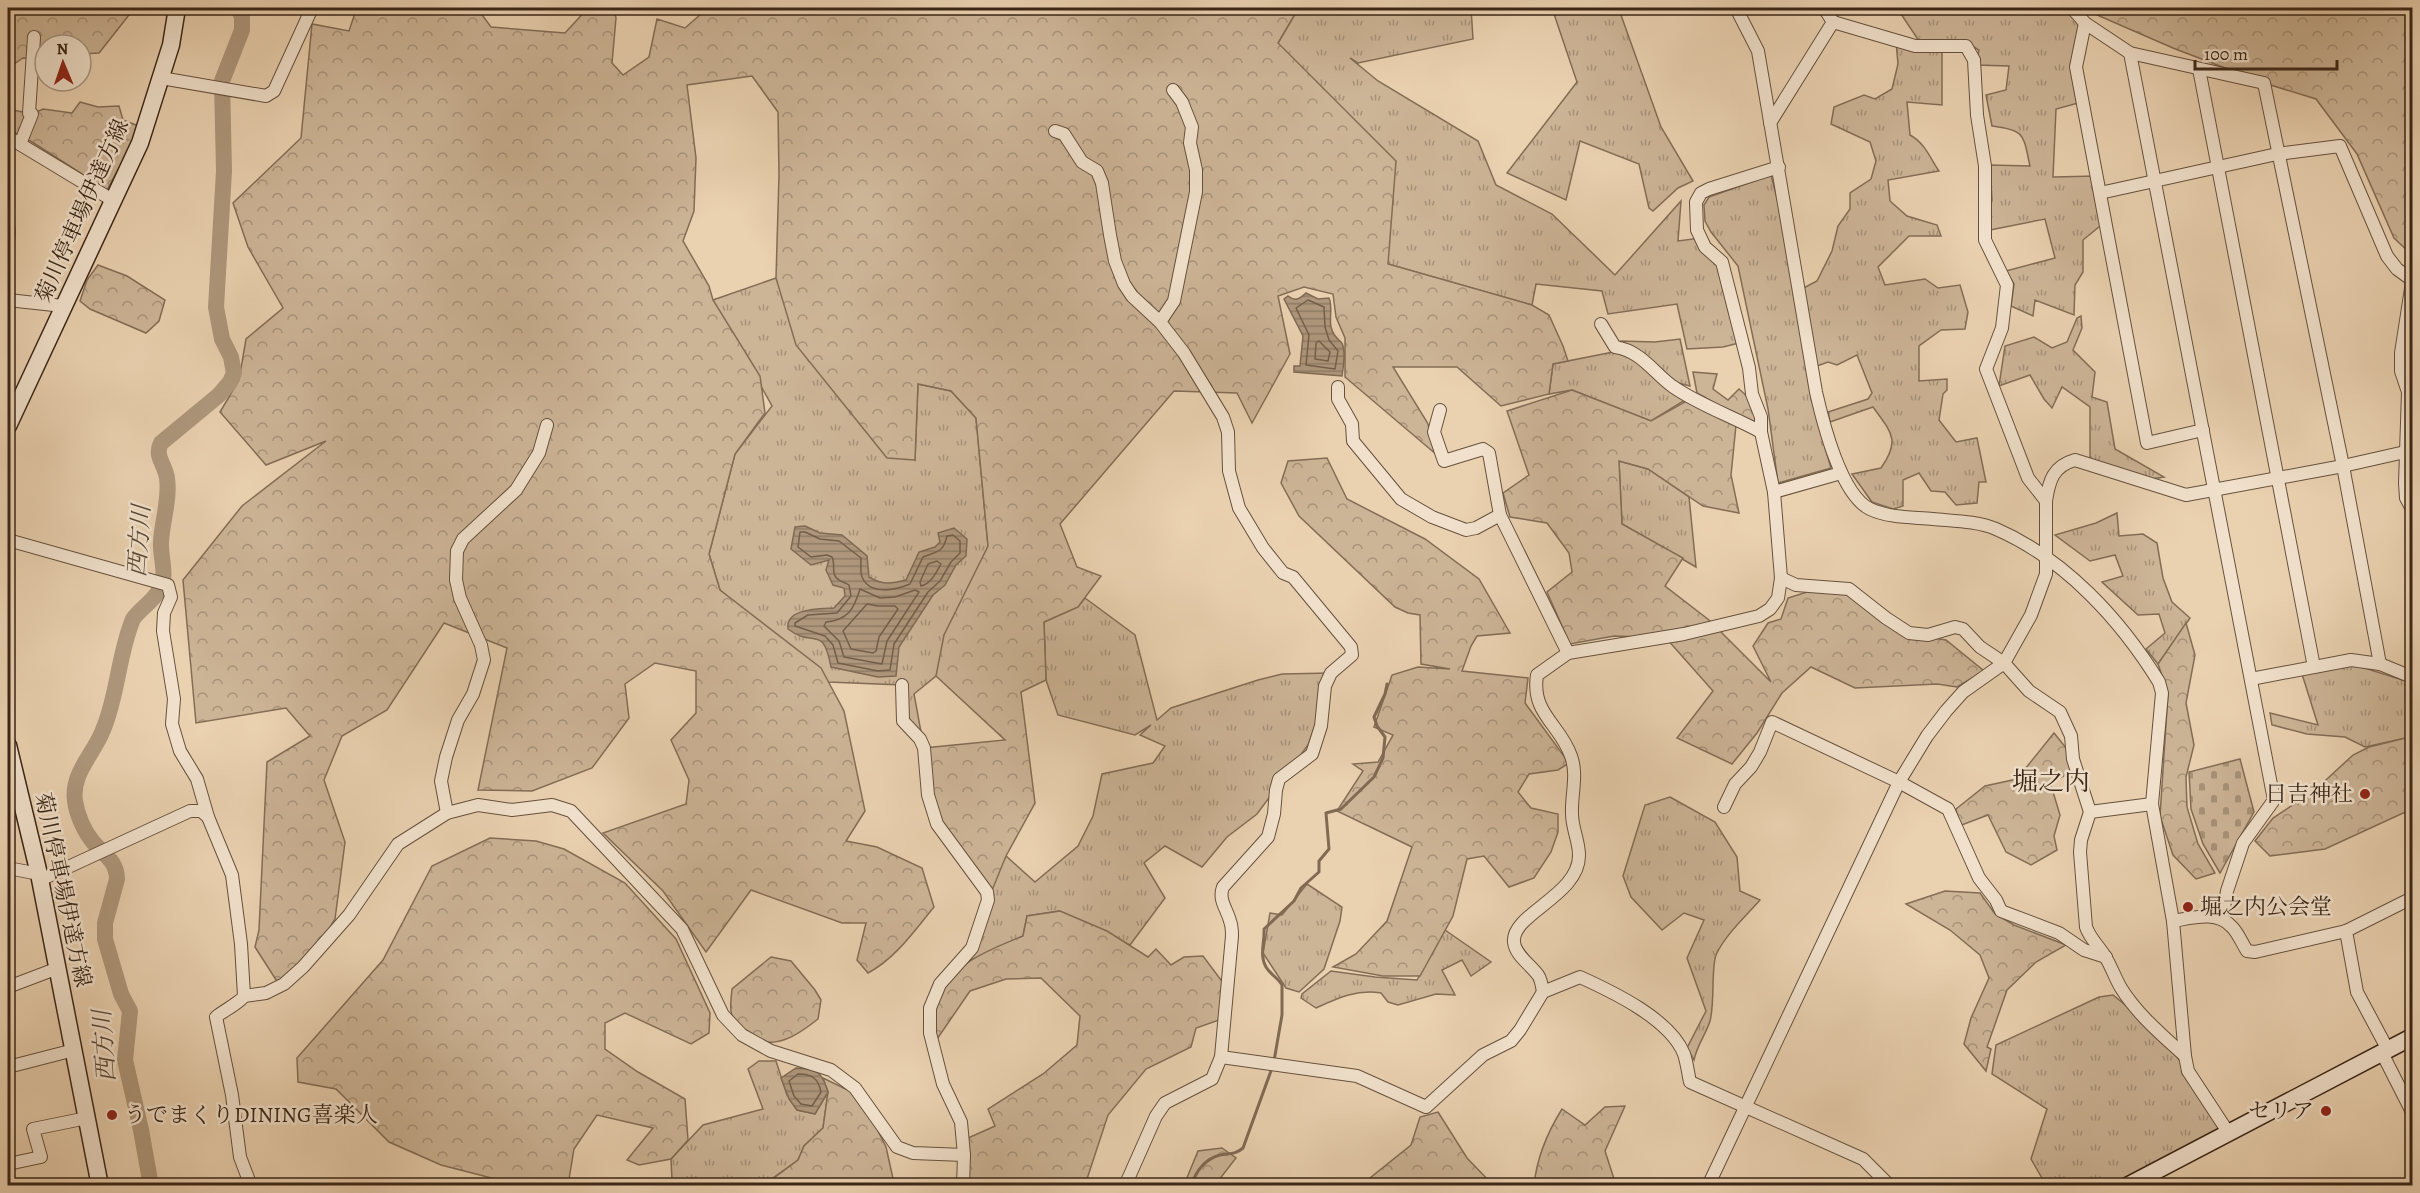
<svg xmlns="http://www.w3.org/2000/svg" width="2420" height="1193" font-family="Alegreya,'Noto Serif JP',serif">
<defs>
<pattern id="grass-tufts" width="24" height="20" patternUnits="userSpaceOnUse" patternTransform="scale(1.5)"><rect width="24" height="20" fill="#ccb496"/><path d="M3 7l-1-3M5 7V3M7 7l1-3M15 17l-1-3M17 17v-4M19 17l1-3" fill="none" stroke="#a79279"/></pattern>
<pattern id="forest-crowns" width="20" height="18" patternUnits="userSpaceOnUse" patternTransform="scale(1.5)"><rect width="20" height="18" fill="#ccb496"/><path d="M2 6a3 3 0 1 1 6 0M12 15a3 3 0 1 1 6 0" fill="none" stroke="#a79279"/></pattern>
<pattern id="cemetery-stones" width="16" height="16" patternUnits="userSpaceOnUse" patternTransform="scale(1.5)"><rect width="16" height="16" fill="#ccb496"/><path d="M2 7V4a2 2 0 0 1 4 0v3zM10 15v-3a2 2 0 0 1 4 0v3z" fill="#a79279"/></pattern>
<pattern id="water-rules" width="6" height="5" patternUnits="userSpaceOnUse" patternTransform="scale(1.5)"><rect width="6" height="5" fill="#ae977c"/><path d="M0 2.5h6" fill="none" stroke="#8f7b65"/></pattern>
</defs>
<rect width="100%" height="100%" fill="#ead1b0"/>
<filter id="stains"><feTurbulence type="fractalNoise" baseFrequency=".00333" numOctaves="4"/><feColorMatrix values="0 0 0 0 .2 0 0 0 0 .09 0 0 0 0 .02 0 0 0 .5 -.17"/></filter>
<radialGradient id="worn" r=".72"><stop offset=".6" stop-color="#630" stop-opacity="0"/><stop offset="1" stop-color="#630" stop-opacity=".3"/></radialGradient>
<g fill="url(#grass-tufts)" stroke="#836d56" stroke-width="1.5">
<path d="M1294 8H1471L1473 39 1358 63 1350 58 1378 81 1478 141 1496 185 1552 214 1615 275 1681 201 1678 241 1701 238 1720 261 1743 342 1723 347 1687 349 1677 304 1608 314 1602 291 1536 284 1532 305 1388 264 1278 43 1295 14Z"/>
<path d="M1552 8H1617L1621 15 1661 127 1693 181 1678 188 1653 211 1649 208 1639 164 1580 141 1566 200 1507 173 1577 82Z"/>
<path d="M1897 8H2072L2085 23 2071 65 2082 102 2056 109 2053 177 2097 176 2105 222 2083 240V272L2075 285 2074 315 2035 300 2033 316 2011 306 2014 284 2006 271 2055 258 2045 219 1985 231 1992 200 1990 165 2030 166C2023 135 2026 130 1992 126L1986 95 2006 90 2009 66 1975 65 1979 50 1964 41H1919Z"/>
<path d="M1896 41 1942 49V105L1907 102 1910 135C1925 143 1930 158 1939 171L1888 180 1890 201 1907 216 1937 225 1941 236H1909L1878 267 1885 285 1925 279 1938 288 1960 285 1968 312 1965 329 1941 330 1919 346V381L1947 379V390L1943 394 1939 420 1956 442 1977 438 1986 482H1979L1977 503 1956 505 1945 492 1931 491 1919 473 1903 480V506L1893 509 1872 502 1852 474 1881 468C1901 440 1891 432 1873 407L1830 422 1828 412 1868 399 1872 393 1857 355 1837 365 1828 362 1817 366 1798 291 1817 281 1832 251 1838 226 1850 209V193L1871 179 1876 161 1870 142 1831 124 1834 107 1864 95 1875 99 1892 89 1898 64Z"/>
<path d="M1771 175 1779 206 1818 423 1831 468 1778 483 1768 409 1738 266 1711 232 1705 221 1704 205 1709 197Z"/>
<path d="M776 278 808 360 915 460 918 384 951 391 976 418 988 546 936 676 914 694 924 748 904 724 902 685 828 682 720 590 709 554 735 454 772 406 713 300Z"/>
<path d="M2081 316 2082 328 2073 350 2095 372 2092 397 2107 402 2115 449 2164 477 2151 479 2090 460V407L2062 387 2052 408 2044 399 2030 375 1999 386 2005 346 2034 337 2052 348 2067 342 2077 318Z"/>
<path d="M1680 339 1690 386 1674 382 1690 397 1651 421 1572 390 1549 394 1553 364 1613 352 1642 354 1622 341 1655 342Z"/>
<path d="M1619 461 1648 469 1689 497 1696 567 1622 524Z"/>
<path d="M2117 513 2119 536 2143 534 2157 543 2163 578 2172 602 2190 618 2158 664 2146 649 2165 633 2159 614 2138 615 2102 582 2123 576 2115 555 2090 561 2055 535 2096 523Z"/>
<path d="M1085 598 1135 635 1157 720 1171 708 1258 680 1282 674 1331 673 1326 698 1308 745 1257 814 1227 837 1202 867 1165 846 1144 863 1165 898 1130 945 1059 911 1027 916 1023 936 965 963 987 892 1006 856 1035 882 1078 846 1093 816 1102 774 1153 763 1165 746 1140 735 1151 725 1135 735 1058 715 1046 680 1044 622 1078 607Z"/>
<path d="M2352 664 2412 683V731L2406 730V738L2365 747 2345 737 2307 734 2272 725 2270 713 2318 725 2302 674Z"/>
<path d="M1670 797 1715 822 1737 857 1740 891 1760 900C1746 916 1725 935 1716 955 1711 968 1715 1003 1710 1021 1706 1034 1697 1045 1694 1060L1687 1048 1706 1011 1687 958 1704 920 1684 913 1662 930 1631 897 1623 876 1645 805Z"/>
<path d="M1307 884 1342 907 1340 921 1324 969 1299 992 1286 988 1263 953 1270 913 1282 915Z"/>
<path d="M1445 930 1491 962 1471 976 1462 960 1442 970 1455 995 1436 994 1398 1005 1388 1002 1381 993C1357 989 1338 998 1316 1008L1301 998 1302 994 1331 971 1375 977 1417 980Z"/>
<path d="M2113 995 2155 1029 2188 1071 2225 1126 2117 1185H2046L2031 1159 2047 1109 1992 1074 1996 1045 2099 997Z"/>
<path d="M759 1061H776L787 1095 797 1110 815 1114 828 1092 823 1128 804 1146 798 1160 763 1185H680L672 1180 671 1159 703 1125 763 1109 748 1069Z"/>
</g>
<g fill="url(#forest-crowns)" stroke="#836d56" stroke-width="1.5">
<path d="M23 8H114L129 15 99 53 81 54V45H45V59L23 58 8 68V11Z"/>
<path d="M339 8H477L491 27 565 33 588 8H614L616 18 612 63 623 75 649 57 657 19 685 28 701 14 697 8H1294L1295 14 1278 43 1396 161 1388 264 1532 305 1549 315 1563 346 1568 361 1553 364 1549 394 1501 406 1457 367H1393L1427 422 1444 461 1345 377V338L1336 317 1333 294 1304 287 1278 296 1290 354 1252 423 1237 393 1174 391 1060 524 1077 567 1101 576 1078 607 1044 622 1046 680 1021 692 1035 803 1006 856 988 900 937 824 924 748 1005 740 936 676 944 635 988 546 976 418 951 391 918 384 915 460 887 458 796 345 776 278 779 175 778 112 752 76 687 85 696 158 694 211 683 241 709 286 713 300 760 376 765 413 735 454 709 554 720 590 821 668 844 711 865 811 846 841 877 847 922 868 934 907C914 931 896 958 868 973L857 960 866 923H842L751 890 706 952 663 891 603 833 686 804 689 780 671 740 696 713V671L655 663 625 684 629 718 592 768 532 791 478 790 507 648 444 623 387 710 342 736 324 780 345 842 335 919 311 959 278 983 255 947 259 930 267 762 310 736 286 708 196 723 183 580 242 506 326 441 266 465 220 412 239 380 246 339 283 308 248 247 233 203 301 138 312 24 349 31 355 13Z"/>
<path d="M2095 8H2185L2204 11 2247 8H2412V255L2394 238 2357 154 2316 99 2264 83 2173 48 2097 15Z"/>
<path d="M80 102 98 107 119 106 123 120 141 127 107 190 32 142 8 129V109L32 114 43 109 72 113Z"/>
<path d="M8 212C16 223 16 230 14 244L8 245Z"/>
<path d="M98 265 127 276 165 300 159 321 146 333 90 309 80 301 87 280Z"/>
<path d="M1693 372 1717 374 1713 389 1728 400 1739 389C1750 398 1760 411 1755 426L1697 393Z"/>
<path d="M1572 390 1651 421 1690 399 1736 425 1731 475 1739 513 1703 506 1648 469 1619 461 1622 524 1683 558 1665 586 1709 620 1771 682 1753 646 1768 623 1781 619 1788 598 1810 591 1849 593 1903 633 1946 640 1984 671 1957 687 1937 684 1855 688 1811 667 1782 693 1757 733 1732 764 1677 738 1713 691 1666 638 1614 636 1570 644 1547 592 1572 572 1569 553 1547 523 1510 517 1503 493 1529 475 1507 411Z"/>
<path d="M1327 458 1347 499 1425 539 1479 579 1510 633 1477 636 1471 646 1462 671 1528 678 1525 703 1569 763 1558 770 1529 774 1518 792 1531 808 1558 814V832L1551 852 1534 878 1509 887 1484 856 1467 859 1453 916 1420 976H1383L1333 967 1356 954 1387 921 1412 847 1337 811 1363 771 1353 764 1378 762 1393 735 1374 727 1392 675 1418 667 1450 669 1421 664 1420 615 1408 613 1395 607 1299 516 1281 483 1288 461Z"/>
<path d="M2186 623 2195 655 2186 703 2194 745 2186 777 2187 807 2198 844 2215 873 2196 879 2173 855 2160 816 2168 693 2158 664Z"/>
<path d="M2406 730 2412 731V809L2325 849 2270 856 2255 841 2273 818 2314 791 2353 755 2369 747 2406 738Z"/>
<path d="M2054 733 2067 749 2073 772 2050 782 2060 815 2054 836 2057 850 2031 865 2006 852 1988 815 1959 826 1956 809 1985 786 2017 779Z"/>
<path d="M490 838 536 841 564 849 625 883 676 939 710 1013 709 1033 691 1044 625 1013 605 1023V1049L638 1072 685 1099 688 1140 671 1159 639 1165 627 1160 653 1128 597 1115 574 1149 568 1185 507 1182 441 1165 389 1142 336 1089 298 1082 297 1058 383 960 432 866Z"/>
<path d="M1945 891 1980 893 1995 914 2014 925 2066 945 2036 962 2007 990 1987 1047 1991 1049 1986 1071 1964 1044 1971 1018 1989 978 1980 955 1950 930 1906 904Z"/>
<path d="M1060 911 1107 931 1148 957 1156 949 1171 965 1184 957 1203 956 1224 984 1222 1019 1196 1028 1191 1047 1146 1069 1108 1115 1085 1185H966L968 1138 995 1126 988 1109 1043 1074 1077 1045 1080 1016 1041 978 1006 979 970 991 935 1042C935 1030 933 1015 937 1004 948 964 989 950 1023 936L1027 916Z"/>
<path d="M771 957 791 961 815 990 821 1000 818 1019C804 1030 782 1047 762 1041 757 1039 751 1033 746 1030 727 1016 730 1011 732 989Z"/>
<path d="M823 1078 850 1091 875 1125 886 1147 894 1183 890 1186H763L798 1160 804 1146 823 1128 828 1092Z"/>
<path d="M1625 1106 1605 1151 1616 1185H1534C1537 1157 1547 1133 1562 1109L1585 1125 1605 1107Z"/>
<path d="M1438 1112 1467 1158 1493 1185H1364L1365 1182 1411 1145 1420 1117Z"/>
<path d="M1222 1148 1236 1158 1215 1185H1184L1198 1151Z"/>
</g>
<path fill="url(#cemetery-stones)" stroke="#836d56" stroke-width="1.5" d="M2240 759 2254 812 2220 873 2203 844 2191 809 2189 772Z"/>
<g fill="url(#water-rules)" stroke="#806a54" stroke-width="1.5">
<path d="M1306 293 1318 299 1329 298C1333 306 1329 317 1331 327 1333 335 1336 337 1341 342 1347 349 1343 368 1342 376L1294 372V366H1300L1303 336 1284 299 1288 296C1296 302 1299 299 1306 293Z"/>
<path d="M805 526 820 533 842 535 867 556 869 577C882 585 891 584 906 580L919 552 935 547 940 542 938 533 954 528 967 539 966 556 956 565 945 585 933 595 899 647 896 676 878 677 831 667C823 623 814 649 788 629 785 608 819 609 834 608L845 596 844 588 833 585 826 570 829 560 811 565 791 549 795 527Z"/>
<path d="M796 1068C817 1068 822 1072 828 1092L815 1114 797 1110 789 1099 781 1078Z"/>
</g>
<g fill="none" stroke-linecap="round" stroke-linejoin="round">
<g stroke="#745e4a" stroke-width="1.5">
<path d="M1308 300 1324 307 1325 327 1329 340 1338 351 1335 369 1306 365 1309 335 1296 308Z"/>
<path d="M1319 341 1330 352 1328 361 1315 359 1316 343Z"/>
<path d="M800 532H805L820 539 839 541 861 558C861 564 860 571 862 577 870 596 896 590 910 584L923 557C938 551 943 553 947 536L953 535 960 541V553L951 562 940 581 928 592 894 644 890 670 878 671 838 663 833 645 825 636 795 626V623L808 615 837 613 851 596 849 585C846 583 842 582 839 580 830 575 836 565 832 557L827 555 811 557 798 547Z"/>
<path d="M937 561 941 564C936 573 931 584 921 586L920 582 928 564Z"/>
<path d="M860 589 880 598 895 597 915 590 919 592 887 641 882 664 844 657 839 641 824 626 826 622C848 620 854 609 860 589Z"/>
<path d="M867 604 878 606H895L898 609 879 637 876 651 873 653 851 649 843 631Z"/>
<path d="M798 1074C812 1074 818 1078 821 1092L812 1106 801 1104 794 1096 789 1081Z"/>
</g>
<g stroke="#806a54" stroke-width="3">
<path d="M1274 1061 1282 1015V985C1278 978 1270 974 1266 967 1259 955 1265 941 1264 929L1294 901 1301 888 1319 872V861L1329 849 1326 813 1341 809 1374 777 1383 758 1385 737 1377 726 1374 717 1385 694 1387 684"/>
<path d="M1191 1186C1196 1171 1205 1159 1220 1155 1229 1153 1235 1155 1243 1148L1272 1068"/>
</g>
<path stroke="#ae977c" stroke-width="16" d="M151 1186 141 1130 125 1060 130 1011 121 994 105 939V923L117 879C117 861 104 855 93 842 84 831 77 815 75 801 71 773 94 754 103 730 118 695 118 655 133 619 140 609 151 603 158 592 169 577 160 559 161 542 162 521 170 500 167 478 165 464 154 456 161 443L219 395 230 382 234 373 231 357 222 339 216 307 224 171 222 81 242 30V17L238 8"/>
<g stroke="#66513d" stroke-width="14">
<g id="street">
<path d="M1736 8 1758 51 1816 392C1823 423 1841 495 1870 509 1889 518 1913 517 1933 519 1953 521 1977 521 1996 529 2065 559 2120 619 2159 682L2162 693 2152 804 2173 921 2185 1056 2188 1071 2228 1132"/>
<path d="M2072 8 2085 23 2130 53 2264 83 2343 466 2380 664"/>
<path d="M2085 23 2076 67 2147 443 2203 430"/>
<path d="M2130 53 2274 800 2243 843 2227 891 2222 919"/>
<path d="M2199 69 2314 667"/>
<path d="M161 78 266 96 274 91 312 8"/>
<path d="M1770 123 1833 22 1824 8"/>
<path d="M1055 131 1064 134 1082 162 1097 171 1102 183 1110 235 1115 261 1124 284 1132 296 1160 322 1184 353 1223 417 1228 432 1229 471 1239 508 1263 548 1283 573 1293 577 1351 647 1352 655 1331 673 1325 686 1321 726 1312 754 1279 779 1276 790 1274 814 1268 837 1223 887C1218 900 1227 909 1230 921 1232 926 1232 932 1232 936L1221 1057 1212 1079 1165 1103 1156 1116 1125 1186"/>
<path d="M8 137 114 201"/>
<path d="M20 144 32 114 29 113 34 37"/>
<path d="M2100 193 2277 154 2340 146 2387 256 2397 269 2412 280"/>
<path d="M2412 282 2401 353V371L2408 392 2405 483 2406 498 2412 509"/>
<path d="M8 300 63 306"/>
<path d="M1160 322 1174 301 1196 192V170L1190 143 1192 127 1182 102 1173 90"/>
<path d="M1601 324 1615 347C1641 351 1652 371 1672 386 1699 405 1732 416 1761 432"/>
<path d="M1338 387V399L1352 424 1353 441 1401 499 1432 517 1466 530 1476 528 1500 515 1568 653"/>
<path d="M1440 410 1434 432 1444 461 1483 449 1489 453 1500 515"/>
<path d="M1774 492 1841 473"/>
<path d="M2046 501C2049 481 2053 466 2075 460L2186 495 2343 466 2405 452"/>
<path d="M8 540 168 585 171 597 164 613 163 631 174 699 172 724 180 751 197 779 208 817"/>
<path d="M1781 578 1796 585 1849 589 1886 618 1909 633 1928 635 1955 627 1963 629 1980 647 2004 663 2029 691 2060 712 2071 736 2073 759 2090 812 2081 840 2080 852 2086 927C2090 939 2100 947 2106 958 2112 968 2115 978 2121 988 2137 1014 2162 1035 2185 1056"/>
<path d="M2251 679 2351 660 2380 664 2412 677"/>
<path d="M902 685 903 721 920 739 924 748 928 795 937 824 987 892 988 900 972 948 940 984 930 1008V1033L943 1084 961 1122 964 1155 963 1186"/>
<path d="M1724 807 1735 784 1751 767 1760 752 1772 722 1899 782 1948 809 1979 878 1996 900 2001 911 2059 933 2084 950 2106 957"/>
<path d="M2090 812 2152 804"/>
<path d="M447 813 441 781 446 757 458 720 473 694 484 660 481 645 460 598 456 580 457 551 463 539 516 490 539 453 547 425"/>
<path d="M8 868 39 874"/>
<path d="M40 880 190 811H201L208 817 232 875 241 944 244 996C241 1002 223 1011 216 1017L232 1095 240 1157 251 1186"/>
<path d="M2173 921C2192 918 2217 910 2232 927 2238 933 2242 943 2247 951L2255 952 2346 931 2412 898"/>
<path d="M2346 931 2357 992 2388 1050"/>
<path d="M8 987 58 968"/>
<path d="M1543 992C1542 986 1541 979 1538 975 1531 965 1515 955 1514 942 1511 914 1580 895 1579 855 1579 841 1572 828 1572 814 1571 795 1578 775 1571 756 1560 724 1531 714 1537 675L1568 653 1684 634 1759 616 1770 609 1778 598 1781 578 1774 492 1761 432V417L1752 394 1749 368 1722 262 1705 247 1697 230 1696 202 1701 193 1709 189 1779 167"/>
<path d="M244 996 266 993 284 984 303 967 349 915 398 844 447 813 478 805 512 810 552 805 571 811 682 929 723 1015 742 1035 771 1051 831 1070 855 1088 897 1147 913 1153 964 1155"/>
<path d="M2382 1053 2412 1112"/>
<path d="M1221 1057 1357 1076 1426 1107 1483 1055 1511 1041 1520 1030 1543 992 1580 977C1613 992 1670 1019 1684 1054 1687 1063 1688 1073 1690 1082L1863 1159 1890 1186"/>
<path d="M8 1067 74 1050"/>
<path d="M8 1164 41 1157 33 1129 87 1118"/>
<path d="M1708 1186 1899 782 1927 736 1946 711 1963 692 2004 663 2031 615 2046 574V501L2028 478 1986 369 2002 328 2007 285 1985 240V166L1977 115 1974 60 1966 46H1915L1833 22"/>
</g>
</g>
<g stroke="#3a2617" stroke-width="19">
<g id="secondary">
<path d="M8 426 140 143 171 45 177 8"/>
<path d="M8 745 39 874 100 1186"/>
<path d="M2127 1186 2412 1037"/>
</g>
</g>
<use href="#street" stroke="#f1e1cc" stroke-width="12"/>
<use href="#secondary" stroke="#f1e1cc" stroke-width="16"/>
</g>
<g fill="#8f2418" stroke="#f1e1cc" stroke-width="2">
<circle cx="2365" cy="794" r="6"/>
<circle cx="2188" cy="907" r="6"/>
<circle cx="2326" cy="1111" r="6"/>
<circle cx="112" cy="1115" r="6"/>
</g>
<g text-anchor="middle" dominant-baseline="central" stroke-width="5" stroke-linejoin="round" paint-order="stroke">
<g font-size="22" fill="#3a2617" stroke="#f1e1cc">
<text transform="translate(82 211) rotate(-66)">菊川停車場伊達方線</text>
<text transform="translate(63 890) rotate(78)">菊川停車場伊達方線</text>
</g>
<g font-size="22" fill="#3a2617" stroke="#f1e1cc" text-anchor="end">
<text x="2353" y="794">日吉神社</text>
<text x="2200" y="907" text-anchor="start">堀之内公会堂</text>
<text x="2314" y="1111">セリア</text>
<text x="124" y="1115" text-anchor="start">うでまくりDINING喜楽人</text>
</g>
<g font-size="24" font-style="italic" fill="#5d4835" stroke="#f1e1cc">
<text transform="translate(139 541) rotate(-86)">西方川</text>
<text transform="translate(104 1046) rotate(-94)">西方川</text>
</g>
<g font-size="26" fill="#3a2617" stroke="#f1e1cc">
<text x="2051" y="781">堀之内</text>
</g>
</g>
<rect width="2420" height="1193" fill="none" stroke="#ead1b0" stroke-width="30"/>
<rect x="9" y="9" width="2402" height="1175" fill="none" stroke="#3a2617" stroke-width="3"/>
<rect x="15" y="15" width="2390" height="1163" fill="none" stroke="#3a2617" stroke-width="1.5"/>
<g transform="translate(63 63) rotate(358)"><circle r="28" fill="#f1e1cc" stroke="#a89684" stroke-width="1.5"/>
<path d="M0-4.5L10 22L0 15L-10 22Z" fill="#8f2418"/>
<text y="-9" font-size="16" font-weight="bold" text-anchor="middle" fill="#3a2617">N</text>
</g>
<path d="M2195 60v9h142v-9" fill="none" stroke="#3a2617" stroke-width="3"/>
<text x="2204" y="60" font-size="18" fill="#3a2617" stroke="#f1e1cc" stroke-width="4.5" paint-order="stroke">100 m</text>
<rect width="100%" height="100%" filter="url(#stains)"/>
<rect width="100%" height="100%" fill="url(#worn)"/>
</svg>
